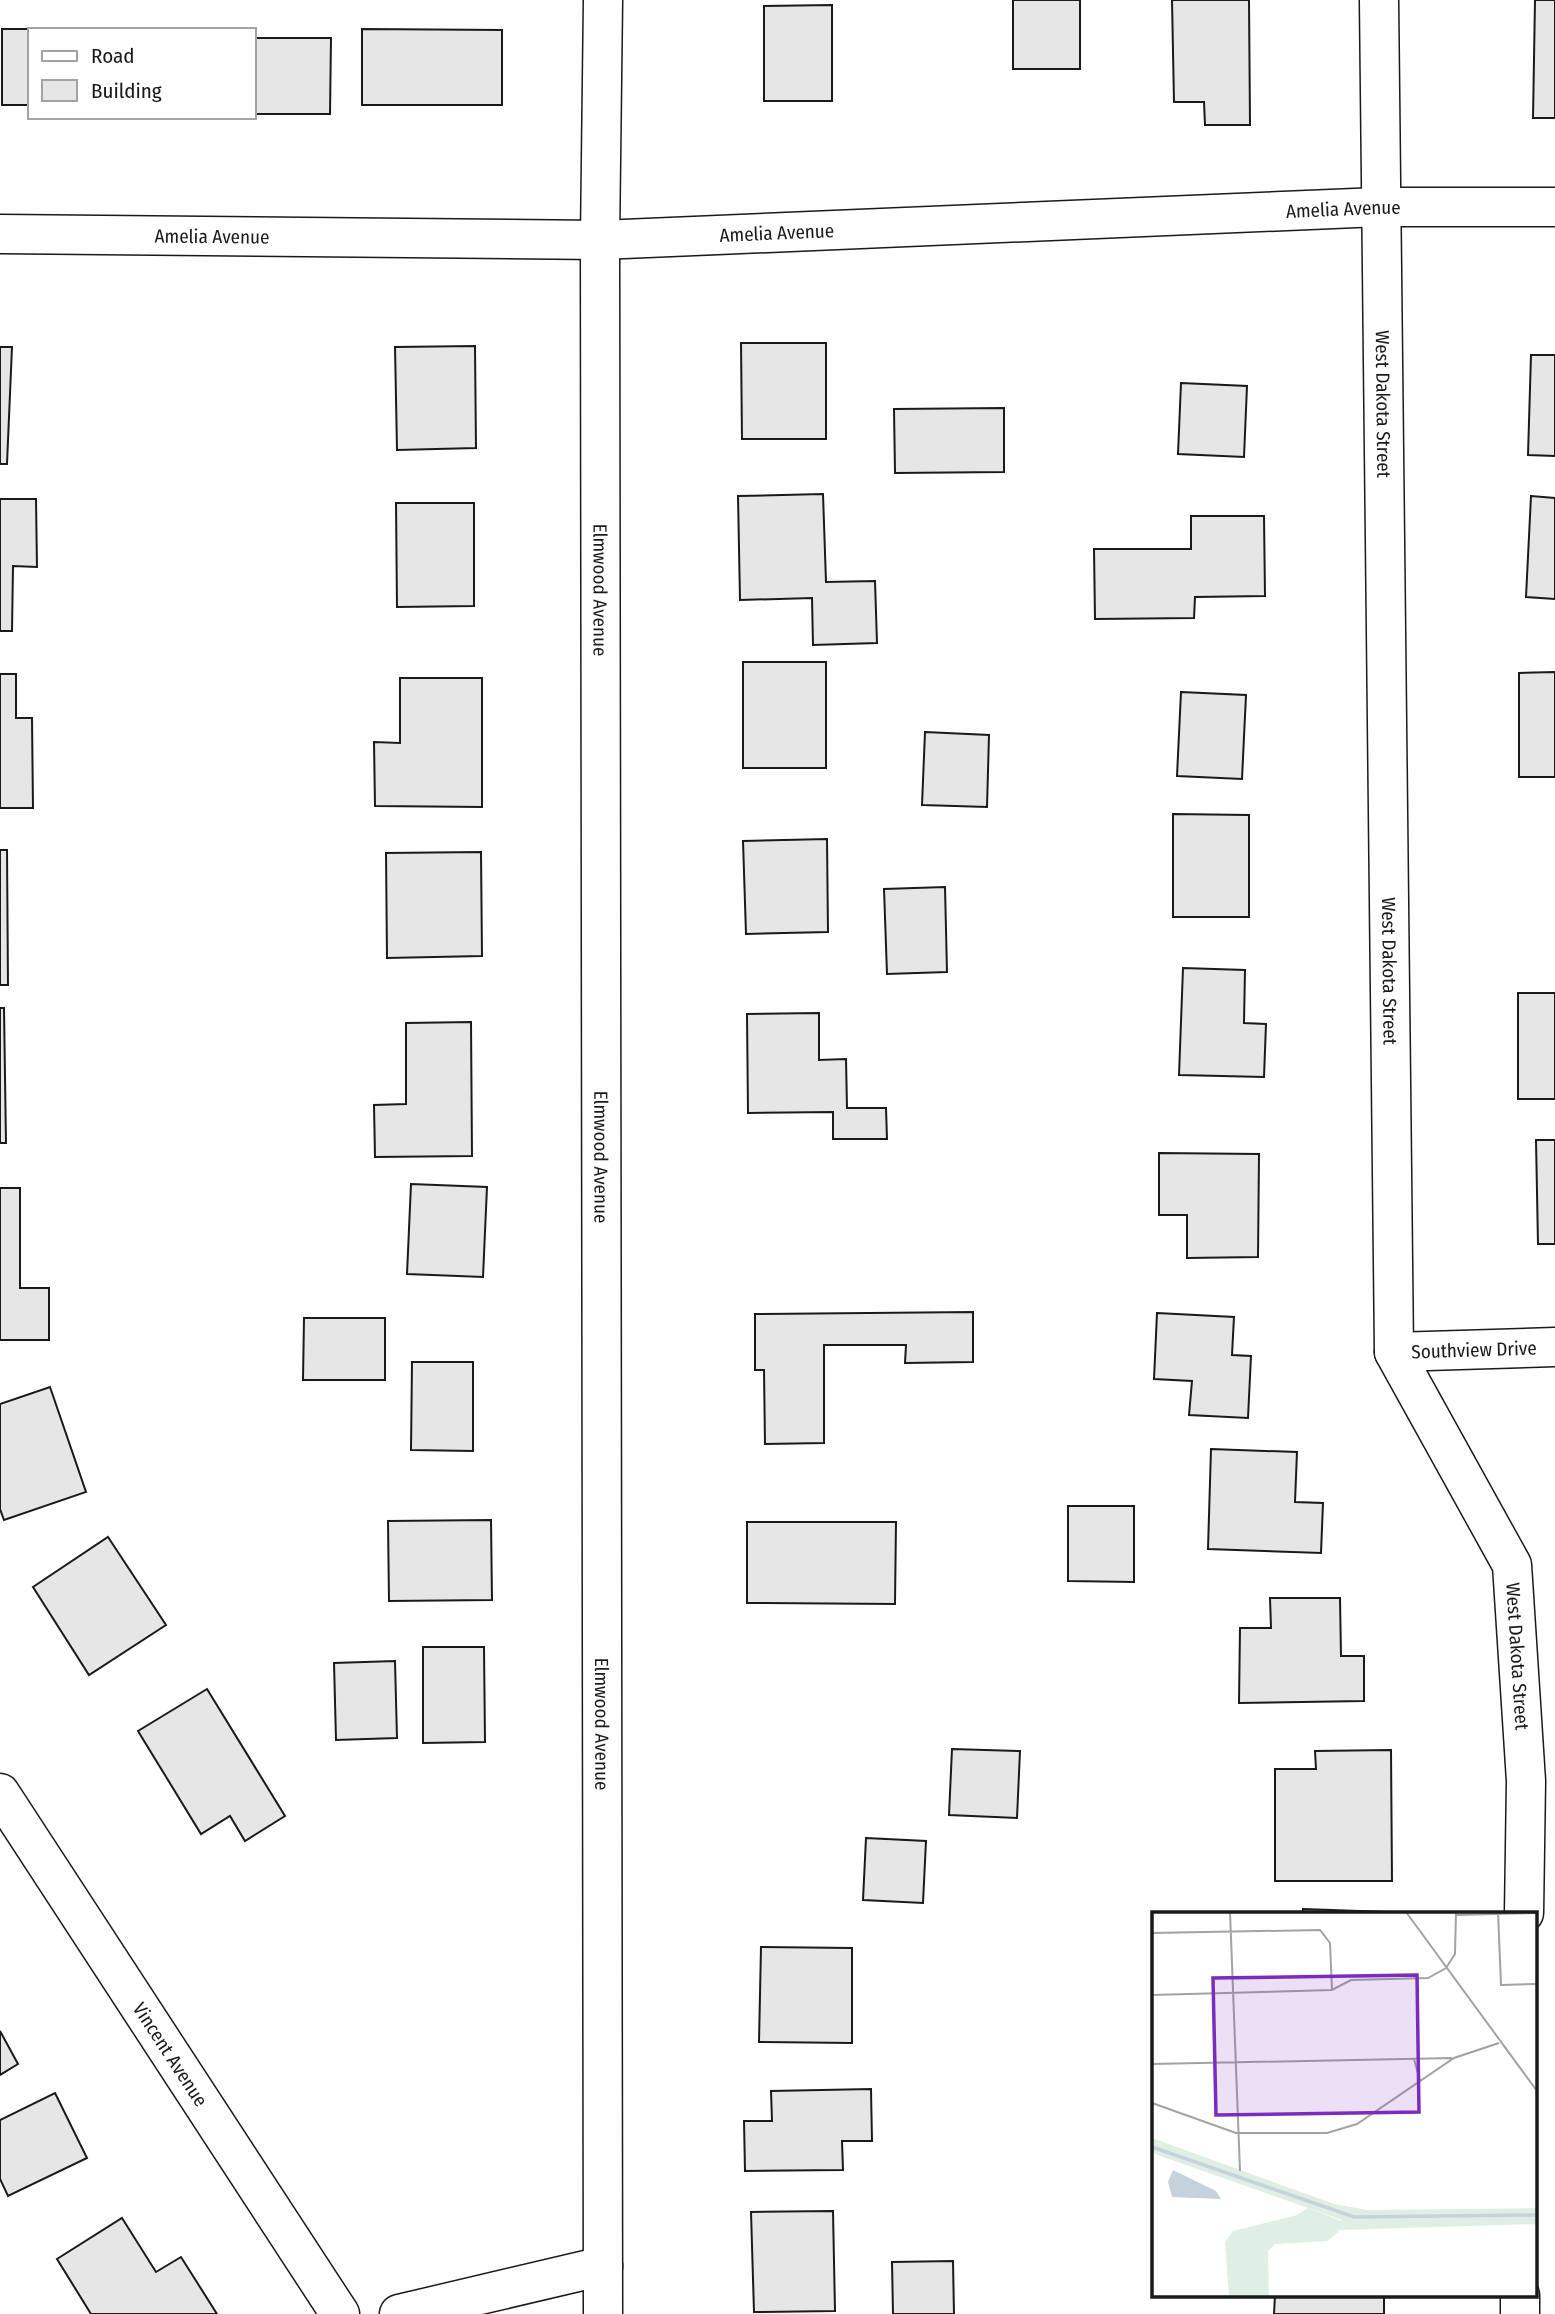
<svg xmlns="http://www.w3.org/2000/svg" width="1555" height="2314" font-family="'Fira Sans Condensed',sans-serif">
<rect width="100%" height="100%" fill="#fff"/>
<g fill="#e6e6e6" stroke="#1a1a1a" stroke-width="2">
<rect x="1013" y="0" width="67" height="69"/>
<path d="M1172 0H1249L1250 125H1205L1204 102H1174Z"/>
<path d="M1535 0H1555V118H1533Z"/>
<path d="M832 5V101H764V6Z"/>
<path d="M2 29H135L30 30V105H2Z"/>
<path d="M362 29 502 30V105H362Z"/>
<path d="M254 38H331L330 114H254Z"/>
<path d="M741 343H826V439H742Z"/>
<path d="M475 346 476 448 397 450 395 347Z"/>
<path d="M0 347H12L7 464H0Z"/>
<path d="M1531 355H1555V456L1528 455Z"/>
<path d="M1181 383 1247 386 1244 457 1178 454Z"/>
<path d="M1004 408V472L895 473 894 409Z"/>
<path d="M823 494 826 582 875 581 877 643 813 645 812 598 740 600 738 496Z"/>
<path d="M1531 496 1555 498V599L1526 597Z"/>
<path d="M0 499H36L37 567 13 566 12 631H0Z"/>
<path d="M396 503H474V606L397 607Z"/>
<path d="M1191 516H1264L1265 596 1195 597 1194 618 1095 619 1094 549H1191Z"/>
<rect x="743" y="662" width="83" height="106"/>
<path d="M1555 672V777H1519V673Z"/>
<path d="M0 674H16V718H32L33 808H0Z"/>
<path d="M400 678H482V807L375 806 374 742 400 743Z"/>
<path d="M1181 692 1246 695 1242 779 1177 776Z"/>
<path d="M925 732 989 735 987 807 922 805Z"/>
<path d="M1173 814 1249 815V917H1173Z"/>
<path d="M827 839 828 932 746 934 743 841Z"/>
<path d="M0 850H7L8 985H0Z"/>
<path d="M481 852 482 956 387 958 386 853Z"/>
<path d="M945 887 947 972 887 974 884 889Z"/>
<path d="M1183 968 1245 970 1244 1023 1266 1024 1264 1077 1179 1075Z"/>
<rect x="1518" y="993" width="37" height="106"/>
<path d="M0 1008H4L6 1143H0Z"/>
<path d="M819 1013V1060L846 1059 847 1108H886L887 1139H833V1112L748 1113 747 1014Z"/>
<path d="M471 1022 472 1156 375 1157 374 1105 406 1104V1023Z"/>
<path d="M1536 1140H1555V1244H1538Z"/>
<path d="M1159 1153 1259 1154 1258 1257 1187 1258V1215H1159Z"/>
<path d="M411 1184 487 1187 483 1277 407 1274Z"/>
<path d="M0 1188H20V1288H49V1340H0Z"/>
<path d="M973 1312V1362L905 1363 906 1345H824V1443L765 1444 764 1370H755V1314Z"/>
<path d="M1157 1313 1234 1317 1232 1355 1251 1356 1248 1418 1189 1415 1192 1381 1154 1379Z"/>
<path d="M304 1318H385V1380H303Z"/>
<path d="M412 1362H473V1451L411 1450Z"/>
<path d="M50 1387 86 1492 4 1520 0 1509V1404Z"/>
<path d="M1211 1449 1297 1452 1295 1502 1323 1503 1321 1553 1208 1549Z"/>
<path d="M1068 1506H1134V1582L1068 1581Z"/>
<path d="M491 1520 492 1600 389 1601 388 1521Z"/>
<path d="M747 1522H896L895 1604 747 1603Z"/>
<path d="M108 1537 166 1625 89 1675 33 1587Z"/>
<path d="M1270 1598H1340L1341 1656H1364V1701L1239 1703 1240 1628H1271Z"/>
<path d="M423 1647H484L485 1742 423 1743Z"/>
<path d="M395 1661 397 1738 336 1740 334 1663Z"/>
<path d="M207 1689 285 1816 245 1841 230 1816 201 1834 138 1731Z"/>
<path d="M952 1749 1020 1751 1017 1818 949 1815Z"/>
<path d="M1391 1750 1392 1881H1275V1769H1316L1315 1751Z"/>
<path d="M866 1838 926 1841 923 1903 863 1900Z"/>
<path d="M1303 1909 1386 1912V1913H1303Z"/>
<path d="M761 1947 852 1948V2043L759 2042Z"/>
<path d="M0 2031 18 2064 0 2075Z"/>
<path d="M871 2089 872 2141H842L843 2170 745 2171 744 2121H772L771 2091Z"/>
<path d="M55 2093 87 2158 8 2196 0 2179V2120Z"/>
<path d="M833 2211 835 2311 754 2312 751 2212Z"/>
<path d="M122 2218 156 2272 181 2257 217 2314H91L57 2259Z"/>
<path d="M953 2261 954 2314H893L892 2262Z"/>
<path d="M1275 2295H1384V2314H1274Z"/>
</g>
<g fill="none" stroke-linecap="round" stroke-linejoin="round">
<g stroke="#1a1a1a" stroke-width="41">
<g id="minor">
<path id="s1" d="M603 0 600 240 603 2314"/>
<path id="s2" d="M1379 0 1394 1352 1512 1565 1526 1781 1524 1913"/>
<path id="s3" d="M0 234 600 240 1379 207H1555"/>
<path id="s4" d="M1394 1352 1555 1347"/>
<path id="s5" d="M0 1793 340 2314"/>
<path d="M399 2314 603 2266"/>
<path d="M1520 2314V2295"/>
</g>
</g>
<use href="#minor" stroke="#fff" stroke-width="38"/>
</g>
<g text-anchor="middle" dominant-baseline="central" stroke-width="5" stroke-linejoin="round" paint-order="stroke">
<g font-size="19" fill="#1a1a1a" stroke="#fff">
<text stroke="none"><textPath href="#s3" startOffset="1344">Amelia Avenue</textPath></text>
<text stroke="none"><textPath href="#s3" startOffset="777">Amelia Avenue</textPath></text>
<text stroke="none"><textPath href="#s3" startOffset="212">Amelia Avenue</textPath></text>
<text stroke="none"><textPath href="#s2" startOffset="404">West Dakota Street</textPath></text>
<text stroke="none"><textPath href="#s1" startOffset="590">Elmwood Avenue</textPath></text>
<text stroke="none"><textPath href="#s2" startOffset="971">West Dakota Street</textPath></text>
<text stroke="none"><textPath href="#s1" startOffset="1157">Elmwood Avenue</textPath></text>
<text stroke="none"><textPath href="#s4" startOffset="80">Southview Drive</textPath></text>
<text stroke="none"><textPath href="#s2" startOffset="1687">West Dakota Street</textPath></text>
<text stroke="none"><textPath href="#s1" startOffset="1724">Elmwood Avenue</textPath></text>
<text stroke="none"><textPath href="#s5" startOffset="312">Vincent Avenue</textPath></text>
</g>
</g>
<g transform="translate(1152 1912)">
<rect width="385" height="385" fill="#fff"/>
<path d="M0 226 182 292 215 298 385 296V312L188 318 190 308 0 241Z" fill="#e0efe3"/>
<path d="M156 296 190 309 188 318 176 329 123 332 116 339 117 385H77L73 330 81 319 145 303Z" fill="#e0efe3"/>
<path d="M21 258 64 279 69 287 20 285 16 270Z" fill="#c6d2dc"/>
<path fill="none" stroke="#c6d2dc" stroke-width="3.5" d="M0 235 202 305 385 303"/>
<path fill="none" stroke="#a3a3a3" stroke-width="2" d="M78 0 88 259M254 0 385 179M346 0 349 73 385 72M304 3 385 1M0 21 168 18 178 31 180 78M0 83 180 78 199 68 276 66 294 56 303 42 304 0M262 147 268 169M0 152 300 146M0 191 84 221H175L205 212 302 146 347 131"/>
<path fill="#7b2cbf" fill-opacity="0.15" stroke="#7b2cbf" stroke-width="3.5" d="M265 63 267 200 64 203 61 66Z"/>
<rect width="385" height="385" fill="none" stroke="#1a1a1a" stroke-width="3.5"/>
</g>
<rect x="28" y="28" width="228" height="91" fill="#ffffff" stroke="#a3a3a3" stroke-width="2"/>
<rect x="42" y="51" width="35" height="10" fill="#ffffff" stroke="#a3a3a3" stroke-width="2"/>
<text x="91" y="63" font-size="21" fill="#1a1a1a">Road</text>
<rect x="42" y="80" width="35" height="21" fill="#e6e6e6" stroke="#a3a3a3" stroke-width="2"/>
<text x="91" y="98" font-size="21" fill="#1a1a1a">Building</text>
</svg>
